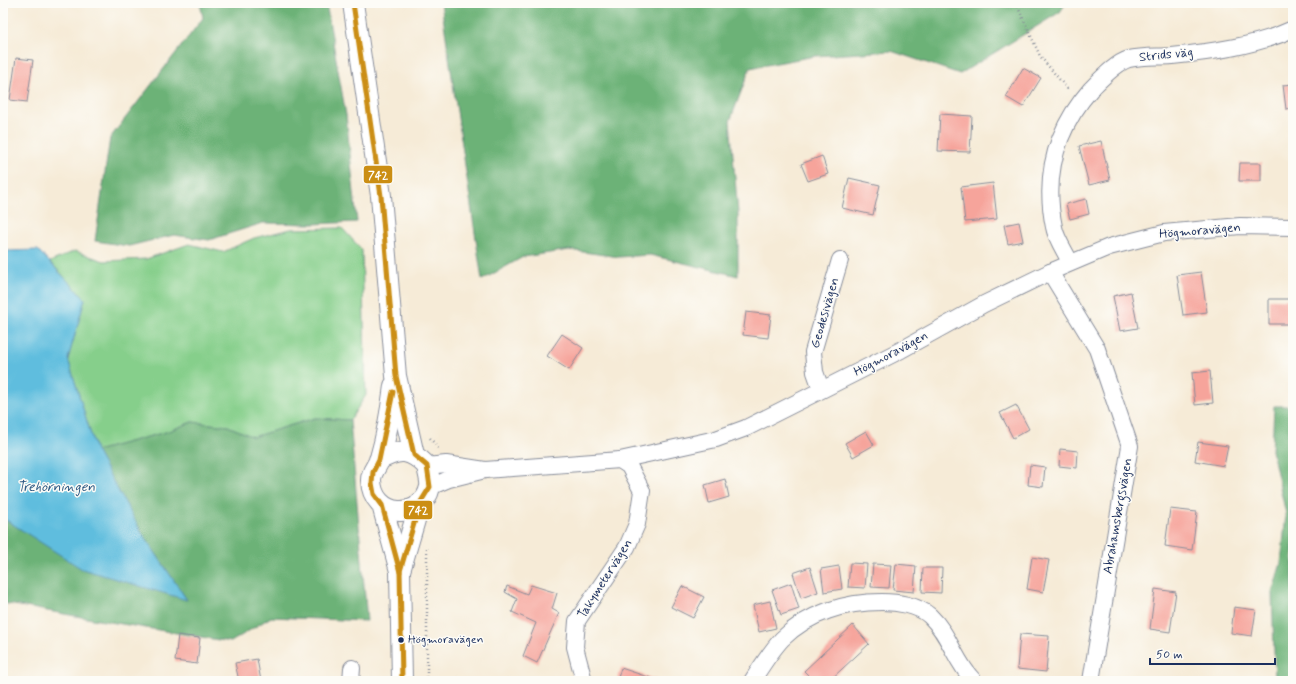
<svg xmlns="http://www.w3.org/2000/svg" width="1296" height="684" font-family="Mynerve,sans-serif">
<rect width="100%" height="100%" fill="#fdfcf7"/>
<filter id="ink" filterUnits="userSpaceOnUse"><feTurbulence type="fractalNoise" baseFrequency=".025" numOctaves="2"/><feDisplacementMap in="SourceGraphic" scale="8" xChannelSelector="R" yChannelSelector="G"/><feConvolveMatrix kernelMatrix="1 2 1 2 8 2 1 2 1" color-interpolation-filters="sRGB"/></filter>
<filter id="wash" filterUnits="userSpaceOnUse"><feTurbulence type="fractalNoise" baseFrequency=".012" numOctaves="4" result="noise"/><feDisplacementMap in="SourceGraphic" scale="16" xChannelSelector="R" yChannelSelector="G"/><feGaussianBlur stdDeviation="0.9" result="paint"/><feColorMatrix in="noise" values="0 0 0 0 0 0 0 0 0 0 0 0 0 0 0 0 0 1.4 0 .05"/><feComposite in="paint" operator="in"/></filter>
<g filter="url(#wash)">
<rect width="100%" height="100%" fill="#f6ebd7"/>
<path fill="#86cf8b" stroke="#507f74" d="M342 228 362 250 366 395 350 420 315 418 253 437 228 426 192 422 166 432 96 451 68 359 85 299 50 262 75 251 104 261 146 259 189 244 223 252 254 238 291 229Z"/>
<g fill="#6cb277" stroke="#44706a">
<path d="M200 3H326L346 115 357 222 313 224 263 223 209 240 174 235 129 246 95 241 110 138 203 18Z"/>
<path d="M441 3H1066L1060 12 960 74 891 51 815 56 750 68 730 121 738 213V276L650 255 619 257 569 250 523 257 482 280Z"/>
<path d="M1274 406H1293V681L1275 680 1272 593 1281 563 1286 514 1272 451Z"/>
<path d="M315 418 350 420 367 621 271 617 231 642 98 620 3 603V518L23 530 187 600 142 533 96 451 166 432 192 422 228 426 253 437Z"/>
</g>
<path fill="#5fbdde" stroke="#3d769e" d="M38 250 85 299 68 359 96 451 142 533 187 600 82 569 3 518V251Z"/>
<g id="blocks">
<g fill="#f6a49b">
<path d="M16 58 33 60 27 102 10 100Z"/>
<path d="M1023 68 1041 78 1023 107 1006 97Z"/>
<path d="M1293 84V108L1286 109 1283 85Z"/>
<path d="M940 114 972 116 970 152 938 151Z"/>
<path d="M1101 141 1110 180 1089 185 1079 146Z"/>
<path d="M822 156 828 174 808 181 801 164Z"/>
<path d="M1240 163H1261V181H1239Z"/>
<path d="M849 178 880 185 873 215 842 208Z"/>
<path d="M993 183 997 219 965 222 961 187Z"/>
<path d="M1086 199 1089 214 1070 219 1066 204Z"/>
<path d="M1019 222 1023 241 1008 244 1004 225Z"/>
<path d="M1201 272 1207 312 1183 315 1177 275Z"/>
<path d="M1131 292 1138 328 1120 331 1113 296Z"/>
<rect x="1269" y="299" width="24" height="25"/>
<path d="M746 312 771 315 768 338 743 335Z"/>
<path d="M562 334 583 348 569 370 547 356Z"/>
<path d="M1210 371 1213 403 1195 405 1192 373Z"/>
<path d="M1016 405 1029 429 1013 438 1000 413Z"/>
<path d="M866 431 874 445 853 457 845 443Z"/>
<path d="M1198 442 1228 446 1224 466 1195 461Z"/>
<path d="M1060 449 1078 451 1077 468 1059 466Z"/>
<path d="M1030 465 1045 467 1043 487 1028 485Z"/>
<path d="M725 479 729 497 709 503 705 485Z"/>
<path d="M1170 509 1197 512 1192 550 1165 546Z"/>
<path d="M1032 557 1049 560 1043 592 1027 589Z"/>
<path d="M850 563 867 564 865 588 848 587Z"/>
<path d="M873 564 891 565 889 588 871 587Z"/>
<path d="M896 564 916 566 914 592 893 590Z"/>
<path d="M839 566 842 589 824 592 821 569Z"/>
<path d="M810 567 818 592 801 598 793 573Z"/>
<path d="M923 568H942L941 593 922 592Z"/>
<path d="M791 583 799 609 781 615 772 590Z"/>
<path d="M531 585 557 593 552 609 559 613 537 663 523 656 536 623 512 612 517 599 505 592 507 586 527 594Z"/>
<path d="M682 586 704 597 693 618 671 607Z"/>
<path d="M1155 589 1176 592 1170 632 1150 629Z"/>
<path d="M770 601 776 628 759 632 753 605Z"/>
<path d="M1234 607 1256 610 1252 636 1231 633Z"/>
<path d="M853 625 869 644 829 681H814L804 671Z"/>
<path d="M1020 634 1049 636 1046 672 1017 669Z"/>
<path d="M178 635 200 638 197 664 175 661Z"/>
<path d="M257 659 261 681H239L235 663Z"/>
<path d="M621 668 660 681H617Z"/>
</g>
</g>
</g>
<g filter="url(#ink)">
<use href="#blocks" fill-opacity="0" stroke="#888d9a" stroke-width="1"/>
<g fill="none" stroke-linecap="round" stroke-linejoin="round">
<g stroke="#888d9a" stroke-width="18">
<g id="minor">
<path d="M1070 262C1065 251 1056 239 1054 227 1043 174 1057 128 1091 89 1100 80 1117 62 1129 59 1142 56 1158 57 1172 56 1211 52 1256 46 1293 29"/>
<path d="M1050 272 1097 349 1130 446 1091 681"/>
<path d="M821 389 815 372 813 352 840 260"/>
<path d="M427 466 446 464 485 470 449 479 430 487"/>
<path d="M485 470 620 460 716 439 746 428 901 350 984 304 1050 272 1109 247 1164 233 1240 226 1293 227"/>
<path d="M351 681 352 668"/>
<path d="M584 681 575 647 577 621 627 547 637 524 642 491 629 466 620 460"/>
<path d="M752 681C761 667 770 652 782 639 808 613 845 602 882 602 897 602 918 605 930 616 950 635 955 662 974 681"/>
</g>
</g>
<g stroke="#888d9a" stroke-width="22">
<g id="major">
<path d="M353 3 381 196 396 376 414 455"/>
<path d="M379 460C400 448 410 449 427 466 428 473 431 481 430 487 422 522 372 518 371 480 371 471 378 466 380 458 387 434 391 410 394 386"/>
<path d="M382 505 400 571 402 681"/>
<path d="M400 571 420 503"/>
</g>
</g>
<g stroke="#888d9a" stroke-width="2.5" stroke-dasharray="1 3" stroke-linecap="butt">
<path d="M1016 3 1040 56 1069 91"/>
<path d="M430 438 438 448"/>
<path d="M427 681V548"/>
</g>
<use href="#minor" stroke="#fff" stroke-width="16"/>
<use href="#major" stroke="#fff" stroke-width="20"/>
<g stroke="#fdfcf7" stroke-width="8">
<g id="bus-1">
<path d="M353 3 381 196 396 376 414 455 427 466 430 487 420 503 400 571 402 681"/>
<path d="M393 392 379 460 373 472 372 483 374 494 382 505 400 572"/>
</g>
</g>
<use href="#bus-1" stroke="#cb8e13" stroke-width="5"/>
</g>
</g>
<circle fill="#1b2f5e" stroke="#fdfcf7" stroke-width="1.5" cx="401" cy="640" r="3.5"/>
<g text-anchor="middle" dominant-baseline="central" stroke-width="3" stroke-linejoin="round" paint-order="stroke">
<g font-size="12" fill="#1b2f5e" stroke="#fdfcf7" text-anchor="start">
<text x="408" y="640">Högmoravägen</text>
</g>
<g font-size="13" fill="#1b2f5e" stroke="#fdfcf7">
<text transform="translate(1166 55) rotate(-6)">Strids väg</text>
<text transform="translate(1200 231) rotate(-5)">Högmoravägen</text>
<text transform="translate(825 313) rotate(-74)">Geodesivägen</text>
<text transform="translate(891 354) rotate(-28)">Högmoravägen</text>
<text transform="translate(1118 516) rotate(-80)">Abrahamsbergsvägen</text>
<text transform="translate(605 579) rotate(-58)">Takymetervägen</text>
</g>
<g font-size="14" font-style="italic" fill="#2f5a84" stroke="#fdfcf7">
<text x="56" y="487">Trehörningen</text>
</g>
</g>
<g stroke="#fdfcf7" stroke-width="1.5">
<rect x="363" y="165" width="30" height="19" rx="4" fill="#cb8e13"/>
<rect x="403" y="500" width="30" height="20" rx="4" fill="#cb8e13"/>
</g>
<g font-size="11" text-anchor="middle" font-weight="bold" fill="#fff">
<text x="378" y="179">742</text>
<text x="418" y="514">742</text>
</g>
<rect width="1296" height="684" fill="none" stroke="#fdfcf7" stroke-width="16"/>
<path d="M1150 658v6h125v-6" fill="none" stroke="#1b2f5e" stroke-width="2"/>
<text x="1156" y="658" font-size="12" fill="#1b2f5e" stroke="#fdfcf7" stroke-width="3" paint-order="stroke">50 m</text>
</svg>
